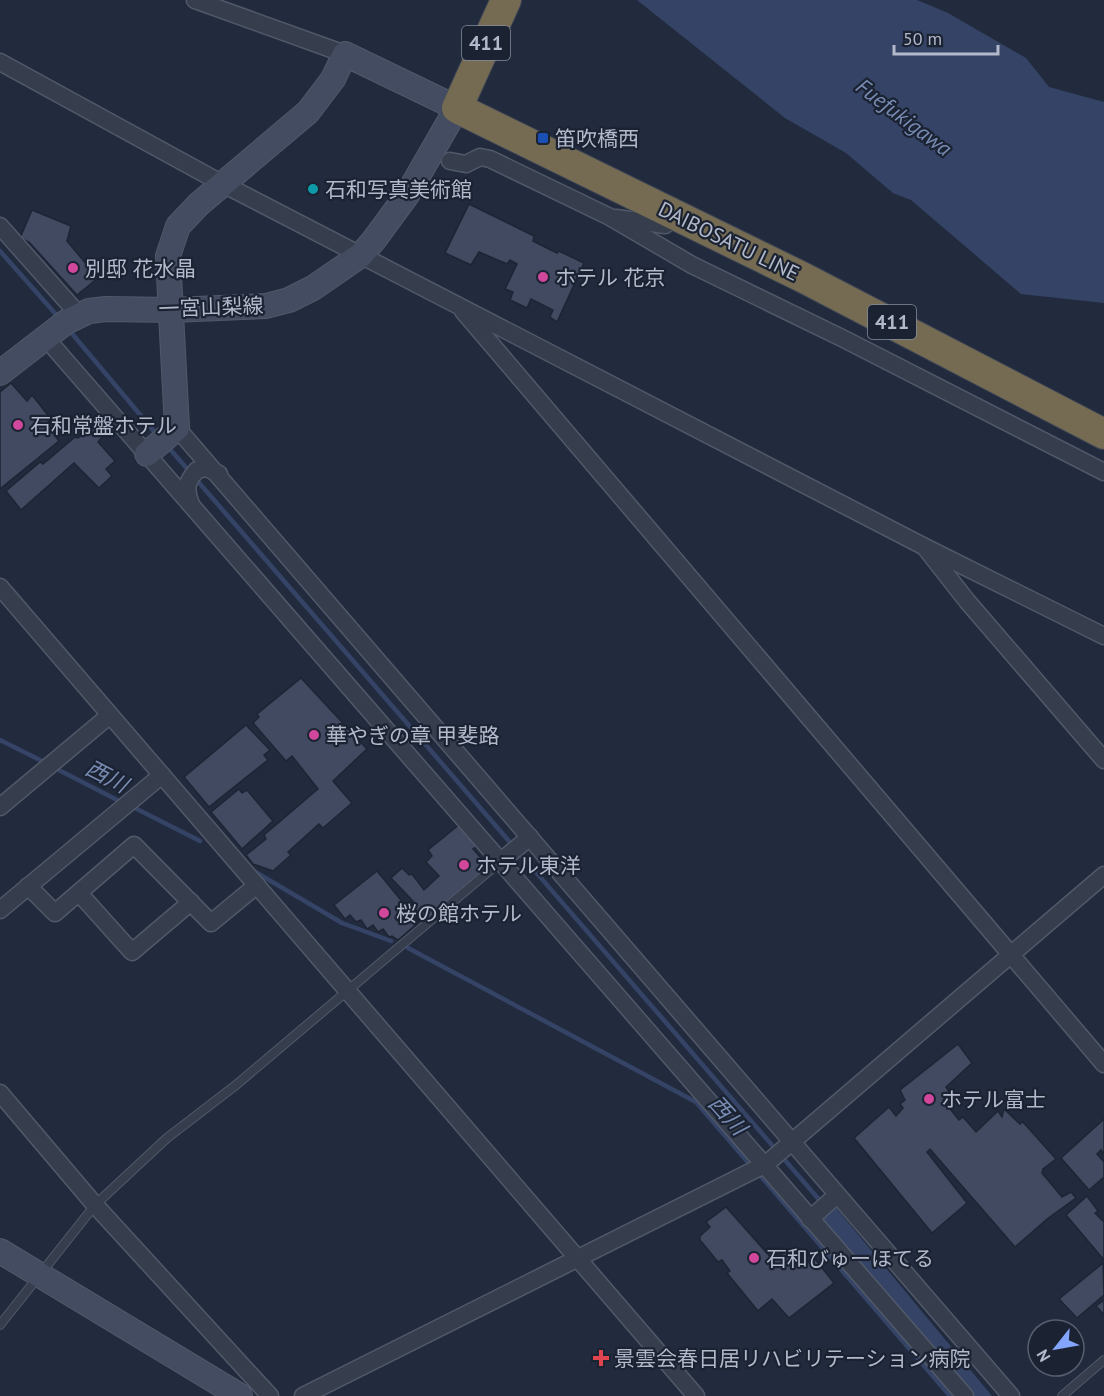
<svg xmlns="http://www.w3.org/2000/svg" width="1104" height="1396" font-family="'PT Sans','Noto Sans JP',sans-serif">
<rect width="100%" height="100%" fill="#222b3e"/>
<g fill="#354466">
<path d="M637 0H917L948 13 1026 58 1049 87 1104 102V303L1021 294 911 200 893 193 846 153 785 118Z"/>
<path d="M832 1203 992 1396H971L817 1216Z"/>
</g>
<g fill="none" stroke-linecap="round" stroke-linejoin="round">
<g stroke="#354466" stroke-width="4.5">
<path d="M0 251 60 319"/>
<path d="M69 330 158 436"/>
<path d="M168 447 190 472"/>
<path d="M195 478 822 1203"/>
<path d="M0 740 46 763"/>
<path d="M53 767 123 803"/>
<path d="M131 806 200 841"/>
<path d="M252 870 342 923 391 941"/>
<path d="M408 948 696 1102 752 1167"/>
<path d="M758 1173 950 1396"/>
</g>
</g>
<g fill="#414a61" stroke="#1d2535" stroke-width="1.5">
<path d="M469 204 534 236 533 241 557 253 559 251 584 263 557 322 550 317 553 310 531 299 527 308 510 300 513 292 505 289 517 264 510 260 507 264 479 252 471 265 445 253Z"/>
<path d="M32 210 71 226 67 241 98 278 77 295 29 242 20 238Z"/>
<path d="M11 383 27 401 32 395 51 419 46 424 59 441 0 489V392Z"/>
<path d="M98 423 106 432 98 442 115 461 106 469 112 476 99 488 74 463 21 510 6 491 40 462 43 464 75 437 78 438Z"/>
<path d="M301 678 367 749 333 781 352 803 323 828 319 824 288 852 291 855 273 871 253 864 246 855 266 839 264 835 318 789 292 756 286 761 253 723 259 717 257 714Z"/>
<path d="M246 725 270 750 264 755 268 760 209 807 184 777Z"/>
<path d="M239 789 242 793 247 790 273 821 242 849 211 812Z"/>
<path d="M460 824 478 846 473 849 489 867 425 920 411 904 413 901 391 878 402 868 409 875 412 874 424 890 439 876 426 862 432 856 428 850Z"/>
<path d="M377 871 419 922 398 940 392 936 389 937 383 929 378 932 373 925 367 929 361 920 356 922 350 915 345 919 334 905Z"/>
<path d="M958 1044 972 1063 946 1087 950 1093 943 1100 959 1120 963 1117 976 1132 998 1111 1002 1117 1004 1109 1020 1124 1023 1122 1056 1159 1043 1169 1042 1173 1062 1197 1071 1192 1076 1198 1047 1219 1015 1247 930 1149 927 1152 967 1203 932 1233 854 1138 889 1107 896 1116 903 1108 900 1104 905 1100 900 1090Z"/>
<path d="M1104 1119V1154L1101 1150 1097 1154 1104 1162V1177L1089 1190 1061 1158Z"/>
<path d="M1087 1196 1098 1211 1095 1213 1104 1222V1260L1066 1215Z"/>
<path d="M726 1207 774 1261 785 1251 799 1266 815 1259 834 1283 789 1318 772 1299 758 1311 727 1273 730 1271 722 1260 718 1262 700 1240V1236L710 1227 706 1222Z"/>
<path d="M1103 1263 1104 1295 1077 1318 1059 1299Z"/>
<path d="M1104 1300V1315L1096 1306Z"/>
</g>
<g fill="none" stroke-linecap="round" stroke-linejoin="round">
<g stroke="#515969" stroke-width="10">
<g id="lane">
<path d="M0 1325 95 1205 167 1138 236 1085 501 861"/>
<path d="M1062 1396 1104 1360"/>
</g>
</g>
<g stroke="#515969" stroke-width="19">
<g id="street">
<path d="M195 0 345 54"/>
<path d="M0 62 223 184 925 547 1104 636"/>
<path d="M450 161 466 164 480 157 490 159 610 217 692 265 844 339 1104 472"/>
<path d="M616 218 665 225 677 215"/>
<path d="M0 226 79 315"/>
<path d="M463 311 1104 1064"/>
<path d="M45 337 965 1396"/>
<path d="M177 428 1011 1396"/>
<path d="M191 504C185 489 186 482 197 470L207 468 219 474"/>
<path d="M927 550 967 601 1104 760"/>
<path d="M0 587 696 1396"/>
<path d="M0 807 110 715"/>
<path d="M501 861 530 837"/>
<path d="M28 886 55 913 134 845 211 923 257 885"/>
<path d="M79 893 132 952 191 902"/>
<path d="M0 910 162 775"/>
<path d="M0 1093 95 1205 270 1396"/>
<path d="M810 1219 837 1195"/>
<path d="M303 1396 766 1164 1104 875"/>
</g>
</g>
<g stroke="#515969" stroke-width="26">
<g id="secondary">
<path d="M0 373 66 322 89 311 106 309 172 310 266 306 289 300 313 288 361 255 374 240 407 195 457 108 345 54 333 79 308 112 199 204 178 226 168 256 177 428 147 454"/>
<path d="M0 1251 240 1396"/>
</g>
</g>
<g stroke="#3e4656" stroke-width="32">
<path id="highway" d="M506 0 457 108 804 278 1104 434"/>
</g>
<use href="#lane" stroke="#363e4e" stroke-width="8"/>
<use href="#street" stroke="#363e4e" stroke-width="16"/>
<use href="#secondary" stroke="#444c62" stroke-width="24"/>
<use href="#highway" stroke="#756b53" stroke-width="30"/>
</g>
<rect fill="#1a4fb4" stroke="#1b2333" stroke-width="2" x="537" y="132" width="12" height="12" rx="3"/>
<circle fill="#0f9aa8" stroke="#1b2333" stroke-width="2" cx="313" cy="189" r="6"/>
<g fill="#d1479c" stroke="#1b2333" stroke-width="2">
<circle cx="73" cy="268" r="6"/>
<circle cx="543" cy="277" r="6"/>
<circle cx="18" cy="425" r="6"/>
<circle cx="314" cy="735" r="6"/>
<circle cx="464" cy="865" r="6"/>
<circle cx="384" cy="913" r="6"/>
<circle cx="929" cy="1099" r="6"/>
<circle cx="754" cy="1258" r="6"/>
</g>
<path fill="#e0444e" stroke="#1b2333" stroke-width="2" d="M598 1349h6v6h6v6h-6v6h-6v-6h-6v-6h6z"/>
<g text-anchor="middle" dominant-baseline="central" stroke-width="4.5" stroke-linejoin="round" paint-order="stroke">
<g fill="#1b2333" stroke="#858c9d" stroke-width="1.5">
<rect x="462" y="26" width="48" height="34" rx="4.5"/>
<rect x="868" y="305" width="48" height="34" rx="4.5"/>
</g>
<g font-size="20" font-weight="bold" fill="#b2b9ca">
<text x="486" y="43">411</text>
<text x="892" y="322">411</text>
</g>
<g font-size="21" fill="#b2b9ca" stroke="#1b2333" text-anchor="start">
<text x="555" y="138">笛吹橋西</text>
<text x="325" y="189">石和写真美術館</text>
<text x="85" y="268">別邸 花水晶</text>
<text x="555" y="277">ホテル 花京</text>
<text x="30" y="425">石和常盤ホテル</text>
<text x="326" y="735">華やぎの章 甲斐路</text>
<text x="476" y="865">ホテル東洋</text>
<text x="396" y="913">桜の館ホテル</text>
<text x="941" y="1099">ホテル富士</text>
<text x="766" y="1258">石和びゅーほてる</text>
<text x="614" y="1358">景雲会春日居リハビリテーション病院</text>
</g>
<g font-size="21" fill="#b2b9ca" stroke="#1b2333">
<text transform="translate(729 241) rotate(26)">DAIBOSATU LINE</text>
<text transform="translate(211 307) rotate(-2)">一宮山梨線</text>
</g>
<g font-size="22" font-style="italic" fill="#788bb2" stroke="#1b2333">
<text transform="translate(904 117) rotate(37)">Fuefukigawa</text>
<text transform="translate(107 776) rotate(27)">西川</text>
<text transform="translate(728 1115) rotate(48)">西川</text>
</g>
</g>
<g transform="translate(1056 1348) rotate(239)"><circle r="28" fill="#1b2333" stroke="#575f6f" stroke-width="1.5"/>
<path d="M0-4.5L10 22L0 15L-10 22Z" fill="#83a5fd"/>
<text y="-9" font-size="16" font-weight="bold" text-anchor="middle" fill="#b2b9ca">N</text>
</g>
<path d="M894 45v9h104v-9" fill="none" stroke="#b2b9ca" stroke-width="3"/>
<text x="903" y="45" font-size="18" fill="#b2b9ca" stroke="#1b2333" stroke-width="4.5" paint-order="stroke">50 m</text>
</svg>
